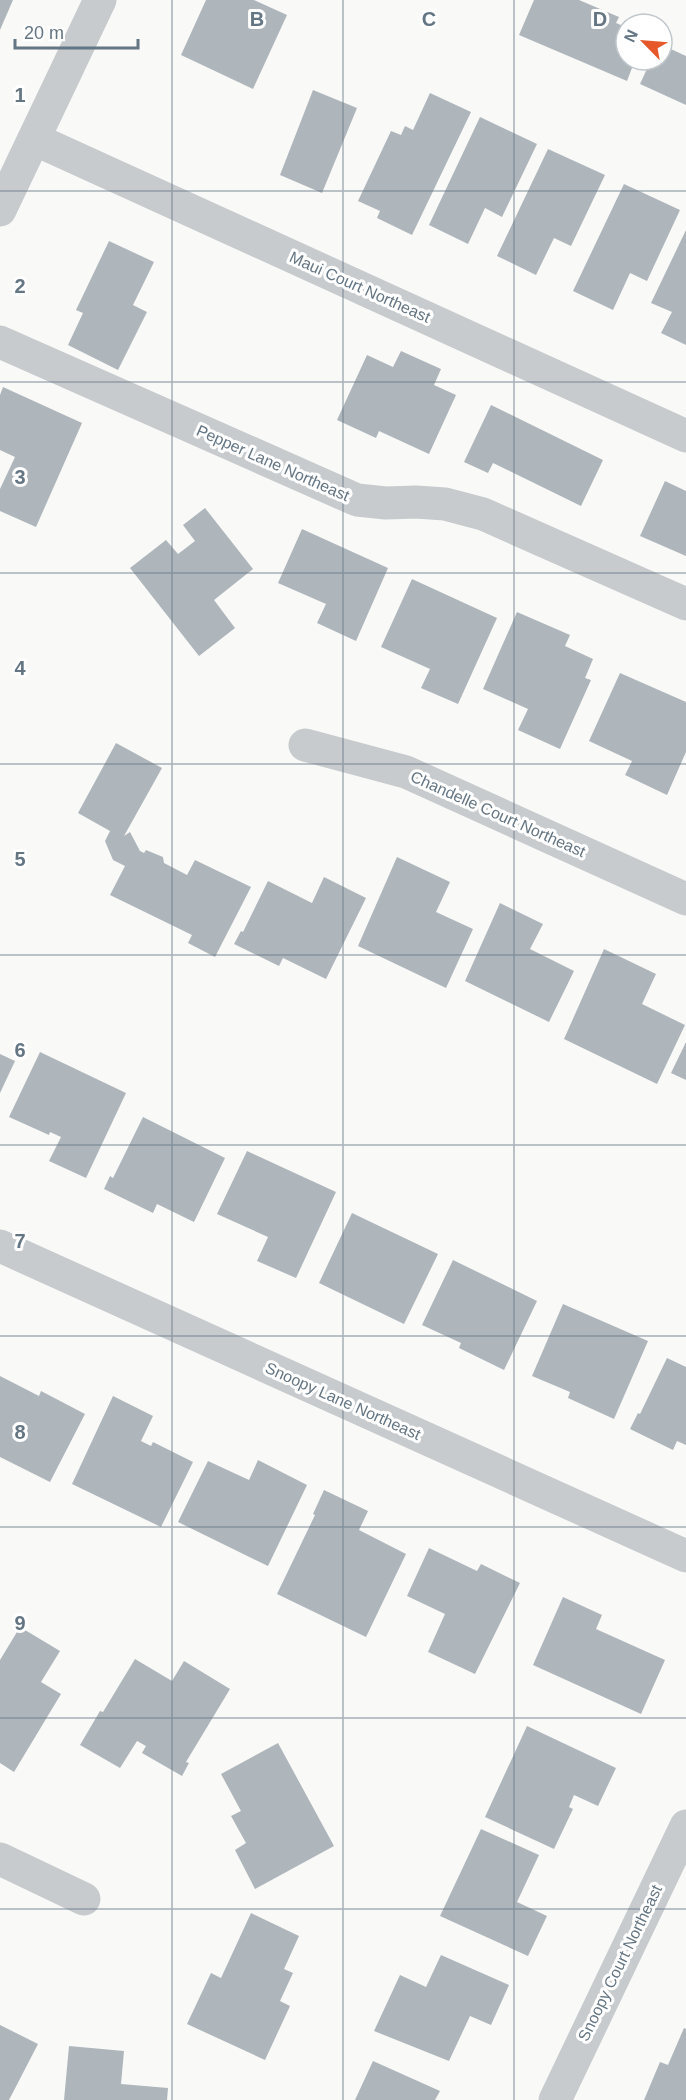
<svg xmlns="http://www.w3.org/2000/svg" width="686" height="2100" font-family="Arial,sans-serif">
<rect width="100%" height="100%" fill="#f9f9f7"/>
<g fill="#aeb6bc">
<path d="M0 0H13L0 30Z"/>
<path d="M206 0H254L287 15 253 89 181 55Z"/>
<path d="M534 0H579L619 17 616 23 626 27V60H635L627 81 519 35Z"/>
<path d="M662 45 686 56V105L640 84 651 60H662Z"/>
<path d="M313 90 357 108 322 193 280 175Z"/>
<path d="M430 93 471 112 412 235 377 218 380 211 358 201 391 131 401 135 405 126 413 130Z"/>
<path d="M480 117 537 144 502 217 485 208 468 244 429 225Z"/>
<path d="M548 149 605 175 571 246 554 238 536 275 497 256Z"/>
<path d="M624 184 680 210 647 281 630 273 613 310 573 291Z"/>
<path d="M686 230V345L661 333 672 312 651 303Z"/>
<path d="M109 241 154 262 133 305 147 312 118 370 68 345 83 313 76 310Z"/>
<path d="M401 351 441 369 434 385 456 395 429 454 379 431 376 438 337 420 367 355 393 367Z"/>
<path d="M3 387 82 423 36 527 0 511V489L15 457 0 450V395Z"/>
<path d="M491 405 603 460 581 506 493 463 488 473 464 462Z"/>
<path d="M665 481 686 491V556L640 536Z"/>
<path d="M205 508 253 569 214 600 235 628 199 656 130 568 166 540 178 554 195 541 183 525Z"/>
<path d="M302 529 388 568 356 641 317 623 326 604 278 583Z"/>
<path d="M412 579 497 618 458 704 421 688 430 669 381 647Z"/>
<path d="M517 612 570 635 565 646 593 659 585 678 591 680 560 749 518 730 528 709 483 689Z"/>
<path d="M620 673 686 702V752L667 795 625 775 632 761 589 741Z"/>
<path d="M116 743 162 768 124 836 130 832 140 851 144 853 146 850 163 857 164 863 187 875 195 860 251 887 215 957 188 943 192 935 110 895 125 866 113 860 105 841 110 831 78 813Z"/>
<path d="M397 857 450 882 436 912 473 929 446 988 358 946Z"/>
<path d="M324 877 366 898 326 979 283 958 279 966 234 944 241 931 243 932 268 881 312 903Z"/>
<path d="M500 903 543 924 530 949 574 971 549 1022 465 981Z"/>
<path d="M604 949 656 974 642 1004 685 1025 657 1084 564 1039Z"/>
<path d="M686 1042V1080L671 1073Z"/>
<path d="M40 1052 126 1093 86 1178 49 1161 61 1137 50 1132 49 1135 9 1117Z"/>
<path d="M0 1054 15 1061 0 1093Z"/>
<path d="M143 1117 225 1158 194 1222 157 1204 153 1213 104 1189 110 1176 113 1178Z"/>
<path d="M247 1151 336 1192 296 1278 257 1261 268 1237 217 1214Z"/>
<path d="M352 1213 438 1254 404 1324 319 1283Z"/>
<path d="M453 1260 537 1301 504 1370 459 1348 461 1343 422 1325Z"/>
<path d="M563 1304 648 1341 614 1419 568 1398 570 1392 532 1376Z"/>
<path d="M667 1358 686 1367V1445L677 1441 673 1450 630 1429 638 1413 640 1414Z"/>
<path d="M0 1376 39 1396 41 1391 85 1414 50 1482 0 1457Z"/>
<path d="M113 1396 153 1416 141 1441 151 1446 153 1442 193 1462 161 1527 72 1484Z"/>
<path d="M258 1460 307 1485 268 1566 178 1522 208 1461 249 1480Z"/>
<path d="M324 1490 368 1511 359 1530 406 1554 366 1637 277 1594 315 1515 313 1514Z"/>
<path d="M429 1548 477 1571 481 1564 520 1583 475 1674 428 1652 445 1614 407 1596Z"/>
<path d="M563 1597 602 1615 596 1629 665 1660 641 1714 533 1665Z"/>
<path d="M20 1627 60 1651 41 1682 61 1694 14 1772 0 1763V1660Z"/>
<path d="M135 1659 172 1681 184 1661 230 1689 186 1762 189 1763 182 1776 142 1753 146 1746 137 1741 120 1768 80 1745 100 1711 103 1712Z"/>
<path d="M527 1726 616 1768 598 1806 574 1795 569 1807 573 1809 554 1849 485 1817Z"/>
<path d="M278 1743 334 1846 255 1889 235 1850 246 1843 231 1816 241 1811 221 1774Z"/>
<path d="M481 1829 539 1855 517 1902 547 1916 528 1956 440 1916Z"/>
<path d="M251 1913 299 1936 284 1969 293 1973 280 2001 290 2006 265 2060 187 2024 211 1973 221 1978Z"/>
<path d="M441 1955 509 1985 491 2025 470 2016 449 2061 374 2031 400 1975 426 1987Z"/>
<path d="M0 2025 38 2044 9 2100H0Z"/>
<path d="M684 2028 686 2029V2100H644L660 2062 668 2065Z"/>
<path d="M69 2046 124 2051 121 2084 168 2088 167 2100H64Z"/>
<path d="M373 2061 440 2091 435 2100H355Z"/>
</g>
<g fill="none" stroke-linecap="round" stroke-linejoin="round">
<g stroke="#c7cbce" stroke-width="33">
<path d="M34 139 686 436"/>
<path d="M0 210 100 0"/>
<path d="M0 342 357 500 386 503 416 502 445 504 483 514 686 604"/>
<path d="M305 745 406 772 686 899"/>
<path d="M0 1246 686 1556"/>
<path d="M0 1859 84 1899"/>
<path d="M555 2100 686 1826"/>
</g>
</g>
<path fill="none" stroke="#647583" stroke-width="1.5" stroke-opacity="0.55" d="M172 0V2100M343 0V2100M514 0V2100M0 191H686M0 382H686M0 573H686M0 764H686M0 955H686M0 1145H686M0 1336H686M0 1527H686M0 1718H686M0 1909H686"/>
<g text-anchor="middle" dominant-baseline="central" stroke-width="6" stroke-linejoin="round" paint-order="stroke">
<g font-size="16" fill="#647583" stroke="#fff">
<text transform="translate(360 287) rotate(24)">Maui Court Northeast</text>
<text transform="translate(273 463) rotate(24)">Pepper Lane Northeast</text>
<text transform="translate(498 814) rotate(24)">Chandelle Court Northeast</text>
<text transform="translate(343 1401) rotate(24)">Snoopy Lane Northeast</text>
<text transform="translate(620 1963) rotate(-64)">Snoopy Court Northeast</text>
</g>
</g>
<g font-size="20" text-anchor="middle" font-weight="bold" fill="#647583" stroke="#fff" stroke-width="6" stroke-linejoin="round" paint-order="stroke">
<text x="257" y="26">B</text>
<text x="429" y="26">C</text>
<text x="600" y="26">D</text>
<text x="20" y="102">1</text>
<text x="20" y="293">2</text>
<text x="20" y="484">3</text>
<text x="20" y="675">4</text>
<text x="20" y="866">5</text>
<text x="20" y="1057">6</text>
<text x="20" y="1248">7</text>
<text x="20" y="1439">8</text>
<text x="20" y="1630">9</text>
</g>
<g transform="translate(644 42) rotate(295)"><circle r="28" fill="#ffffff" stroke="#c1c8cd" stroke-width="1.5"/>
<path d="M0-4.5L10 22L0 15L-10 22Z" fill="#e6572a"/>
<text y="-9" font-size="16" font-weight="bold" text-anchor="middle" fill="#647583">N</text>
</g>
<path d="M15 39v9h123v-9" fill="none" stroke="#647583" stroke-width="3"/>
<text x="24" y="39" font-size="18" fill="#647583" stroke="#ffffff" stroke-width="4.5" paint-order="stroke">20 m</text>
</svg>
